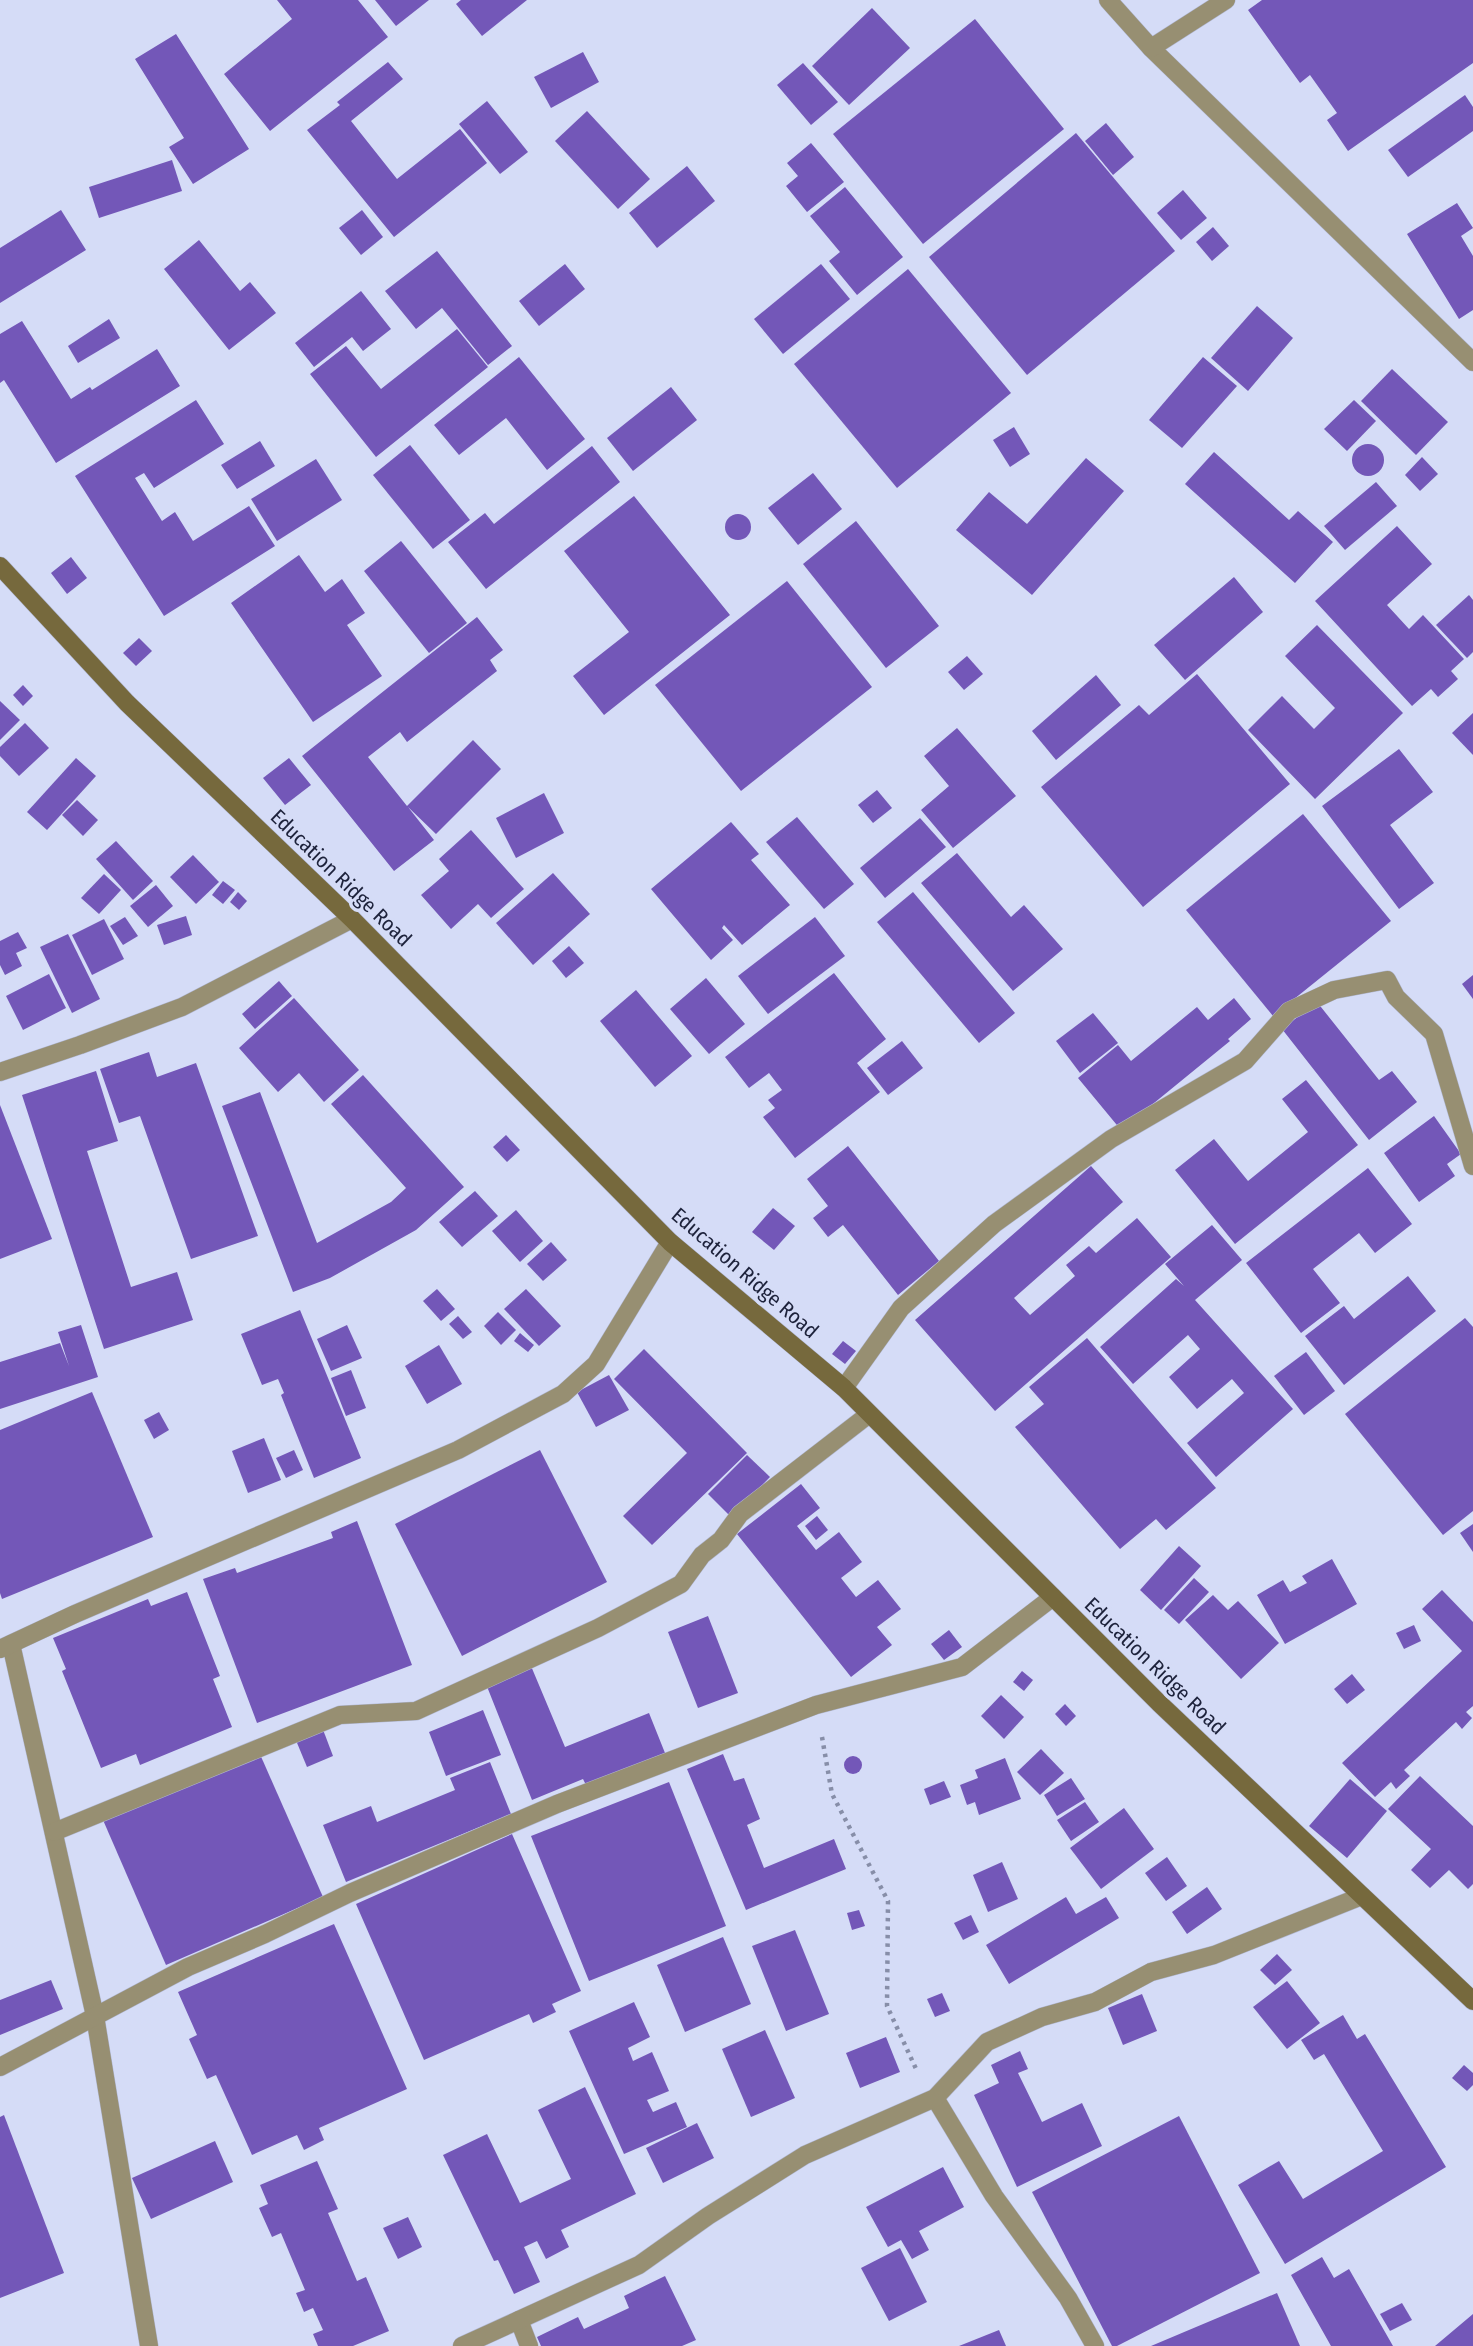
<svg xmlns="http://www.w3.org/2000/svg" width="1473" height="2346" font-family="'Fira Sans Condensed',sans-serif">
<rect width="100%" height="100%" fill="#d5dcf7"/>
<g fill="#7357b8">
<path d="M277 0H358L388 37 270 131 224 74 292 19Z"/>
<path d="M375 0H429L396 26Z"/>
<path d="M461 0H527L482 36 456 4Z"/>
<path d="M1262 0H1473V63L1348 151 1327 120 1337 113 1310 75 1300 83 1248 10Z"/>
<path d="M872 8 910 48 849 105 812 66Z"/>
<path d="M975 19 1064 129 923 244 833 134Z"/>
<path d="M176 34 249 149 193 184 169 147 184 138 135 59Z"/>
<path d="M583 52 599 82 551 108 534 77Z"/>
<path d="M388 62 403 79 351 121 397 179 460 129 487 163 394 237 307 130 340 105 337 102Z"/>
<path d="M803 63 838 102 811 125 777 85Z"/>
<path d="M1465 95 1473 107V131L1408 177 1388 150Z"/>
<path d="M487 101 528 152 500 174 459 124Z"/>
<path d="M587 111 650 179 618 209 555 141Z"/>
<path d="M1106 123 1134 157 1113 175 1085 141Z"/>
<path d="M1076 133 1175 251 1027 375 929 257Z"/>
<path d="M811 143 844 182 807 212 786 186 798 176 787 163Z"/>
<path d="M172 160 182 191 99 218 89 187Z"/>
<path d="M687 166 715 201 657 248 629 213Z"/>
<path d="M845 187 903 257 857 295 829 261 840 252 810 216Z"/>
<path d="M1183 190 1207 218 1181 240 1157 213Z"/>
<path d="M1457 203 1473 228 1461 236 1473 256V310L1459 319 1407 234Z"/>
<path d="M61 210 86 250 0 303V248Z"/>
<path d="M362 210 383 237 361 255 339 228Z"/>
<path d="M1213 227 1229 246 1212 261 1196 242Z"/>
<path d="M199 240 240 291 250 282 276 313 229 350 164 269Z"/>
<path d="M437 251 512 346 488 365 442 308 416 329 385 291Z"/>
<path d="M565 264 585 289 539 326 519 301Z"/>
<path d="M821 264 850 299 783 354 754 319Z"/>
<path d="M908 269 1011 393 897 488 794 364Z"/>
<path d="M361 291 391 329 363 351 352 337 314 367 295 343Z"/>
<path d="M1257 306 1293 338 1248 391 1211 358Z"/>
<path d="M109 319 120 338 78 363 68 346Z"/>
<path d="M22 321 71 399 90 387 92 390 157 349 180 386 56 463 4 380 0 383V334Z"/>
<path d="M457 329 488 367 376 457 310 374 346 346 381 389Z"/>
<path d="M519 357 585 439 547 470 506 418 459 455 434 425Z"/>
<path d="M1203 357 1237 386 1182 448 1149 420Z"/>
<path d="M1392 369 1448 422 1416 455 1361 401Z"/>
<path d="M671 387 697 420 633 471 607 438Z"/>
<path d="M196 400 224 444 154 488 144 473 135 478 162 521 175 512 193 541 249 506 275 546 164 616 75 476Z"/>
<path d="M1354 400 1376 421 1347 451 1324 429Z"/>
<path d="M1014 427 1030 454 1010 467 993 440Z"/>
<path d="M260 441 275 466 237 489 221 465Z"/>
<circle cx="1368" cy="460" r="16"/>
<path d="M410 445 470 520 433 549 373 475Z"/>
<path d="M592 446 620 482 486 589 448 542 485 513 494 524Z"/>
<path d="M1214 452 1289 520 1298 511 1333 542 1295 583 1185 484Z"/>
<path d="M1422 457 1438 474 1420 491 1405 475Z"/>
<path d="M1086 458 1124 491 1032 595 956 530 989 492 1027 524Z"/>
<path d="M316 459 342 500 277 541 251 499Z"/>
<path d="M813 473 842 509 798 545 768 508Z"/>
<path d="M1376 482 1397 506 1345 550 1324 526Z"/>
<path d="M634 496 730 615 604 715 573 676 629 632 564 551Z"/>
<circle cx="738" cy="527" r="13"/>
<path d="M856 521 939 626 886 668 803 564Z"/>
<path d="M1397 526 1432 564 1387 605 1409 629 1423 615 1464 659 1451 671 1458 679 1438 697 1431 689 1412 706 1315 601Z"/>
<path d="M401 541 467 623 429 653 364 571Z"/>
<path d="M299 555 325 592 342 579 365 613 347 625 382 676 313 722 231 603Z"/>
<path d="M71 557 87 578 67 594 51 573Z"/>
<path d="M1234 577 1263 612 1185 680 1154 645Z"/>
<path d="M787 581 872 687 741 791 655 685Z"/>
<path d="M1469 595 1473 600V652L1467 658 1436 625Z"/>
<path d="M477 617 503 650 490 660 497 671 407 742 400 732 368 757 407 806 473 740 501 769 436 834 408 807 434 840 394 871 302 756Z"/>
<path d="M1317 625 1403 713 1315 799 1248 730 1282 696 1314 729 1335 708 1285 656Z"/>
<path d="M139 638 152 651 136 666 123 653Z"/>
<path d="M967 656 983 674 964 690 948 672Z"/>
<path d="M1197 674 1290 784 1143 907 1041 787 1139 705 1149 715Z"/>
<path d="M1096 675 1121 705 1056 760 1032 731Z"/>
<path d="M23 685 33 696 23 706 13 695Z"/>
<path d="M0 701 20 720 0 740Z"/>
<path d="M1473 713V755L1452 733Z"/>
<path d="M25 723 49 748 19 776 0 756V747Z"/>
<path d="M957 728 1016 796 953 848 921 810 949 786 924 756Z"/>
<path d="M1399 749 1433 792 1390 825 1434 883 1399 909 1322 806Z"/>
<path d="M76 758 96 776 47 830 27 812Z"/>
<path d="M289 758 311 785 285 805 263 778Z"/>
<path d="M877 790 892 808 873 823 858 805Z"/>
<path d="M544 793 564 833 516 858 496 818Z"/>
<path d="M77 800 98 820 83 836 62 815Z"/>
<path d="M1303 814 1391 921 1273 1016 1186 910Z"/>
<path d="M797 817 854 884 824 909 766 842Z"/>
<path d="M920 818 946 847 885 898 860 868Z"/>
<path d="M731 822 759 854 751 860 790 905 742 945 724 925 722 928 733 940 711 960 651 889Z"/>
<path d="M471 830 524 889 491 918 478 904 451 929 421 895 449 871 439 859Z"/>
<path d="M116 841 153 881 133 900 96 859Z"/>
<path d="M957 853 1011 917 1024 905 1063 949 1013 991 921 883Z"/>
<path d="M193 855 219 882 196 904 170 877Z"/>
<path d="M553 873 590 914 533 965 496 923Z"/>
<path d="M104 874 121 890 99 914 81 898Z"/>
<path d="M223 881 235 890 223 904 212 895Z"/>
<path d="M156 885 173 906 148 927 130 906Z"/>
<path d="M238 892 247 901 239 910 230 902Z"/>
<path d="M913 892 1015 1013 979 1043 877 922Z"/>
<path d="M186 916 192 935 164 945 157 925Z"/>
<path d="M125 917 138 936 123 945 110 926Z"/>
<path d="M815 917 845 956 768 1014 738 976Z"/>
<path d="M104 919 124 959 92 975 72 935Z"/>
<path d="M18 932 27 948 16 953 22 966 5 975 0 965V941Z"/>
<path d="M68 934 100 999 72 1013 40 947Z"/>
<path d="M569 946 584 963 566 978 552 961Z"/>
<path d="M834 973 886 1039 857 1063 880 1092 795 1158 763 1117 775 1108 768 1100 782 1090 769 1073 749 1088 725 1057Z"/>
<path d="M49 974 66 1008 23 1030 6 996Z"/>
<path d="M1473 975V999L1462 984Z"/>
<path d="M706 978 745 1024 709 1054 670 1009Z"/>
<path d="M279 981 292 996 255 1029 242 1014Z"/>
<path d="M636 990 692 1056 655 1087 600 1021Z"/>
<path d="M294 998 359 1070 324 1102 299 1073 278 1092 239 1048Z"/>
<path d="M1234 998 1251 1019 1228 1039 1230 1041 1121 1130 1078 1078 1118 1045 1131 1061 1197 1007 1208 1020Z"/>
<path d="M1317 1002 1379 1080 1392 1071 1417 1102 1369 1140 1282 1029Z"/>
<path d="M1093 1013 1118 1043 1080 1073 1056 1041Z"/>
<path d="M902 1041 923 1068 888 1095 867 1068Z"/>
<path d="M149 1052 157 1077 196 1063 258 1236 191 1259 140 1116 119 1123 100 1069Z"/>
<path d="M96 1071 118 1141 87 1151 131 1287 177 1272 193 1320 104 1349 22 1095Z"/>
<path d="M363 1075 464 1187 416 1230 330 1278 293 1292 222 1106 260 1092 317 1243 391 1202 406 1188 331 1104Z"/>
<path d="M1306 1080 1358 1145 1235 1244 1175 1170 1214 1139 1248 1181 1308 1132 1282 1099Z"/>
<path d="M0 1105 52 1239 0 1259Z"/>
<path d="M1434 1116 1461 1154 1447 1164 1455 1176 1419 1202 1384 1153Z"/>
<path d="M506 1135 520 1150 507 1162 493 1147Z"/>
<path d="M848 1146 939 1261 898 1295 843 1225 828 1237 813 1218 828 1206 807 1179Z"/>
<path d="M1091 1166 1123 1202 1014 1298 1030 1315 1075 1276 1066 1265 1089 1246 1096 1253 1137 1218 1171 1257 995 1411 915 1320Z"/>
<path d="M1368 1168 1412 1224 1375 1253 1359 1233 1313 1269 1340 1303 1301 1333 1246 1263Z"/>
<path d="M475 1191 498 1216 462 1247 439 1222Z"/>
<path d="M773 1208 795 1226 774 1250 752 1232Z"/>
<path d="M516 1210 543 1241 520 1262 492 1231Z"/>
<path d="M1212 1225 1242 1260 1195 1300 1293 1409 1216 1477 1187 1443 1244 1393 1232 1379 1197 1409 1169 1377 1200 1349 1188 1335 1133 1384 1100 1347 1176 1279 1184 1286 1165 1264Z"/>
<path d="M551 1242 567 1260 543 1281 527 1264Z"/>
<path d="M1408 1276 1436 1311 1344 1385 1305 1336 1344 1306 1354 1319Z"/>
<path d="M437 1289 455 1309 441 1321 423 1301Z"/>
<path d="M526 1289 561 1326 539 1346 504 1309Z"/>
<path d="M300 1310 361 1458 314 1478 281 1395 284 1393 278 1379 262 1385 241 1334Z"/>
<path d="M498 1312 516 1330 501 1345 484 1326Z"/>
<path d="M458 1316 472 1332 463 1339 449 1324Z"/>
<path d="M1465 1318 1473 1327V1511L1443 1535 1345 1414Z"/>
<path d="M81 1325 98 1377 0 1409V1362L60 1343 69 1366 58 1332Z"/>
<path d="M347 1325 362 1358 331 1371 317 1339Z"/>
<path d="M520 1333 534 1345 528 1352 514 1341Z"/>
<path d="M1087 1338 1216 1488 1166 1530 1156 1519 1120 1549 1015 1427 1044 1404 1029 1387Z"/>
<path d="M843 1341 856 1351 845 1364 832 1354Z"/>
<path d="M439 1345 462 1384 427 1404 405 1366Z"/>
<path d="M644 1349 747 1453 652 1545 623 1516 687 1453 614 1379Z"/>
<path d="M1306 1352 1335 1391 1304 1415 1274 1376Z"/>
<path d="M351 1370 366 1408 346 1416 331 1378Z"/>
<path d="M609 1375 629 1410 596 1427 577 1392Z"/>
<path d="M92 1392 153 1537 2 1599 0 1593V1430Z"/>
<path d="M159 1412 169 1430 154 1439 144 1420Z"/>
<path d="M264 1438 281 1480 248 1493 232 1451Z"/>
<path d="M294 1450 303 1470 286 1478 276 1458Z"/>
<path d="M540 1450 607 1582 462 1656 395 1524Z"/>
<path d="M747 1455 770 1477 731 1517 708 1494Z"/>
<path d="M801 1484 820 1508 797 1526 816 1550 839 1532 862 1562 841 1578 856 1597 878 1580 901 1609 877 1627 892 1645 851 1677 737 1534Z"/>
<path d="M817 1516 828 1530 816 1540 805 1526Z"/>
<path d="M357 1521 412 1665 257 1723 203 1579 235 1568 237 1573 333 1538 331 1532Z"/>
<path d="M1473 1524V1552L1460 1533Z"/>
<path d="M1179 1546 1201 1566 1161 1610 1140 1590Z"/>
<path d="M1332 1559 1357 1604 1285 1644 1257 1595 1283 1580 1290 1592 1307 1583 1302 1576Z"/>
<path d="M1194 1578 1209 1592 1179 1624 1164 1610Z"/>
<path d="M1442 1590 1473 1622V1706L1466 1712 1472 1718 1462 1729 1456 1722 1404 1770 1410 1776 1396 1789 1391 1782 1375 1797 1342 1763 1462 1651 1422 1609Z"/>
<path d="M187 1592 220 1676 213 1679 232 1727 140 1765 136 1754 101 1768 62 1671 66 1669 53 1638 148 1599 151 1606Z"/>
<path d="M1213 1595 1228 1610 1238 1601 1279 1643 1241 1679 1185 1620Z"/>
<path d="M708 1616 738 1693 698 1708 668 1632Z"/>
<path d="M1414 1625 1421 1641 1404 1649 1396 1633Z"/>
<path d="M949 1630 962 1647 944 1660 931 1644Z"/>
<path d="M531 1666 565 1747 649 1713 665 1753 586 1785 583 1779 532 1800 486 1684Z"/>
<path d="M1022 1671 1033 1680 1024 1691 1013 1682Z"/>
<path d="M1352 1674 1365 1690 1347 1704 1334 1689Z"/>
<path d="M1001 1695 1024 1717 1004 1739 981 1716Z"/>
<path d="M1065 1704 1076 1716 1066 1726 1055 1714Z"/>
<path d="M483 1710 501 1755 446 1776 429 1732Z"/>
<path d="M322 1727 333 1756 307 1767 295 1738Z"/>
<path d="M1041 1749 1064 1773 1040 1795 1017 1772Z"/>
<path d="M259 1752 323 1897 166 1965 103 1820Z"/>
<path d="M723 1754 734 1781 744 1778 760 1819 747 1825 764 1868 834 1839 846 1869 746 1910 687 1769Z"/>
<circle cx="853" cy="1765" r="9"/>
<path d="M1005 1758 1021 1799 979 1815 975 1802 967 1805 960 1785 978 1778 975 1770Z"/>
<path d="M490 1762 511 1814 346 1882 323 1825 371 1806 377 1822 455 1790 450 1778Z"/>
<path d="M1420 1776 1473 1826V1884L1468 1889 1449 1870 1430 1888 1411 1870 1431 1849 1388 1809Z"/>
<path d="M1071 1778 1085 1799 1057 1816 1044 1795Z"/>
<path d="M1350 1779 1387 1811 1347 1858 1309 1826Z"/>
<path d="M944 1781 951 1797 930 1805 924 1789Z"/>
<path d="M669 1782 726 1926 589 1981 531 1836Z"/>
<path d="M1085 1802 1099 1822 1071 1841 1057 1820Z"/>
<path d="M1124 1808 1154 1849 1101 1889 1070 1848Z"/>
<path d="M512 1834 581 1991 552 2004 556 2012 533 2023 529 2014 424 2060 356 1904Z"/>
<path d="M1167 1857 1187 1886 1166 1901 1145 1873Z"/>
<path d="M1002 1862 1018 1899 988 1912 973 1875Z"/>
<path d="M1207 1887 1222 1909 1187 1934 1172 1912Z"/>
<path d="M1066 1897 1076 1914 1106 1897 1119 1918 1009 1984 986 1945Z"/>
<path d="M859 1910 865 1926 852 1930 847 1913Z"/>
<path d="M971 1915 979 1932 963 1940 954 1923Z"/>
<path d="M334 1924 407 2089 319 2128 324 2140 304 2150 297 2135 252 2155 216 2075 207 2079 189 2039 197 2035 178 1992Z"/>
<path d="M795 1930 829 2014 786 2031 752 1946Z"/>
<path d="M723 1937 751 2004 685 2032 657 1965Z"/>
<path d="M1277 1954 1292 1970 1275 1985 1260 1970Z"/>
<path d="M51 1980 63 2009 0 2035V2000Z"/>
<path d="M1287 1981 1320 2023 1287 2049 1253 2007Z"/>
<path d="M942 1993 950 2011 935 2017 927 1999Z"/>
<path d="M1142 1994 1157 2031 1123 2045 1108 2008Z"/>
<path d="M634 2002 650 2037 628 2048 633 2061 652 2052 669 2091 647 2100 653 2112 676 2102 687 2127 624 2154 569 2031Z"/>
<path d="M1343 2015 1357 2039 1365 2034 1446 2167 1285 2264 1238 2185 1279 2161 1303 2199 1383 2151 1324 2054 1314 2060 1301 2040Z"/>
<path d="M765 2030 795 2098 751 2117 722 2049Z"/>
<path d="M886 2037 900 2072 860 2088 846 2053Z"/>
<path d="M1020 2051 1028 2069 1018 2073 1042 2122 1082 2103 1102 2146 1017 2187 974 2095 999 2083 991 2065Z"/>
<path d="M1464 2065 1473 2073V2085L1467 2091 1452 2078Z"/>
<path d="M585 2087 636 2194 561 2230 569 2247 546 2259 537 2241 524 2247 540 2282 514 2294 498 2260 494 2261 443 2155 487 2134 520 2203 571 2179 538 2110Z"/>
<path d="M4 2115 64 2273 0 2298V2117Z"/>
<path d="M1179 2116 1260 2273 1117 2346H1112L1032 2192Z"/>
<path d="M697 2123 714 2158 663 2183 646 2148Z"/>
<path d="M215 2141 233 2182 151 2219 132 2178Z"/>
<path d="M317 2161 338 2209 328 2213 357 2281 366 2277 389 2331 353 2346H318L313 2334 323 2330 313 2308 304 2312 296 2293 305 2290 281 2233 272 2237 259 2208 268 2204 260 2185Z"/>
<path d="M943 2167 964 2207 919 2231 929 2250 912 2259 901 2240 888 2247 866 2207Z"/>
<path d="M408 2217 422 2247 398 2259 383 2228Z"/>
<path d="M900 2248 927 2302 889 2321 861 2268Z"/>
<path d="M1322 2257 1334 2278 1349 2269 1393 2346H1331L1291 2275Z"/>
<path d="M665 2276 696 2340 682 2346H541L537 2337 578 2317 584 2329 629 2308 624 2296Z"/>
<path d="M1277 2293 1300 2346H1151Z"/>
<path d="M1402 2303 1412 2320 1390 2331 1380 2314Z"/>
<path d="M1473 2314V2346H1435Z"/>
<path d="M999 2330 1006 2346H959Z"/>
</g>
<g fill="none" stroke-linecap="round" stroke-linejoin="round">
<g stroke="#b0b7d1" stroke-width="19">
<g id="street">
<path d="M1108 0 1151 48 1473 362"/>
<path d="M1151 48 1226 0"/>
<path d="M0 1072 80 1045 182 1007 352 919"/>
<path d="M844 1388 901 1308 994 1224 1111 1139 1245 1061 1289 1011 1334 990 1387 980 1396 997 1434 1034 1473 1166"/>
<path d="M11 1644 95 2016 149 2346"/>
<path d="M0 1649 75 1614 458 1450 563 1394 596 1364 670 1242"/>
<path d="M54 1832 340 1715 416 1711 598 1628 681 1584 702 1555 721 1540 740 1514 868 1415"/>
<path d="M0 2067 188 1967 265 1934 350 1893 557 1804 816 1705 962 1667 1053 1597"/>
<path d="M935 2098 994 2196 1068 2298 1095 2346"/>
<path d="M519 2320 529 2346"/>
<path d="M462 2346 639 2265 708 2216 805 2155 935 2098 987 2042 1042 2017 1095 2002 1151 1972 1214 1955 1362 1896"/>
</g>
</g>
<g stroke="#b0b7d1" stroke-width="19">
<path id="secondary" d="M0 566 127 703 352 919 670 1242 844 1388 1159 1703 1473 2001"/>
</g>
<path stroke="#878ea8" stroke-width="4.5" stroke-dasharray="3.5 5" stroke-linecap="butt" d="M822 1737 832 1794 888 1901 887 2006 917 2071"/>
<use href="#street" stroke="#978f72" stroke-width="18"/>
<use href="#secondary" stroke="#76693d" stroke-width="18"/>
</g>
<g text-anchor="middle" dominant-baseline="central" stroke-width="7" stroke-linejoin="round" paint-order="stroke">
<g font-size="21" fill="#1d223b" stroke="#d5dcf7">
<text transform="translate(341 878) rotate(44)">Education Ridge Road</text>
<text transform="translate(745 1273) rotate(41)">Education Ridge Road</text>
<text transform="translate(1155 1666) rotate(44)">Education Ridge Road</text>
</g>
</g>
</svg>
